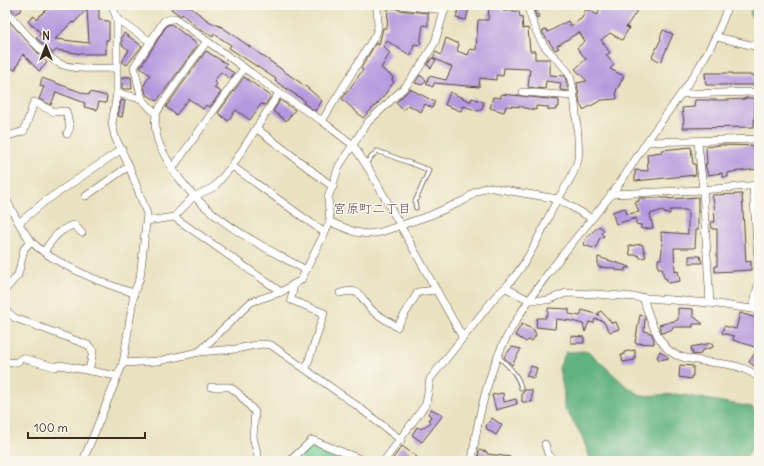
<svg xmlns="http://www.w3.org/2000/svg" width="764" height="466" font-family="Delius,'Klee One',sans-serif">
<rect width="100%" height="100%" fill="#fbf7ec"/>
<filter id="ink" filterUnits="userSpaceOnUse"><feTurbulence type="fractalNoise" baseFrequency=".025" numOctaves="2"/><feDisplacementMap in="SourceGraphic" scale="8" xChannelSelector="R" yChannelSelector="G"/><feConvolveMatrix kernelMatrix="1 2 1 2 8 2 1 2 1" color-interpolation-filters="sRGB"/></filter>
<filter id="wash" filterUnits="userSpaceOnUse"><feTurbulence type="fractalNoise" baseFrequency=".012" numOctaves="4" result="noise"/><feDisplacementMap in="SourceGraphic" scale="16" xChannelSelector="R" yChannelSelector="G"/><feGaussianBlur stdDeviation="0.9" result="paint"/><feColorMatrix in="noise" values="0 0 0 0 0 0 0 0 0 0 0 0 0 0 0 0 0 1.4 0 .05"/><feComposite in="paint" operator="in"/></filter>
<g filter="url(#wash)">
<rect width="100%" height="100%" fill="#e9e2c1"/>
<path fill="#76d097" stroke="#587d5a" d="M312 447 323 448 351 461H297L302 454Z"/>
<g fill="#60b280" stroke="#4e6e4f">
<path d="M756 5 759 6V22L751 17 750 11Z"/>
<path d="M588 351 626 386 642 396 676 394 752 407C764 429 759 441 744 459L734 461H591L581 434 564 407V393L559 368 566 352Z"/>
</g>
<g id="blocks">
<g fill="#b497de" fill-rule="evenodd">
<path d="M8 5H18L22 10 16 14Z"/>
<path d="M52 5H99V20L109 21V40H106V54H83L56 50 53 53 44 45 36 38 41 34 34 25 32 26 28 21 34 16 36 19ZM87 9 89 43 55 39 72 22 74 23Z"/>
<path d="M174 5H187L210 22 222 27 309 89 322 101 315 111 303 103 305 101 275 81 276 79 229 48 231 45 214 34 213 37 199 29 182 14 181 16 171 9Z"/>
<path d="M459 5H470L466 20 456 18Z"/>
<path d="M489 5H501V9H503V11H519L520 17 522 16 523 29 528 28 530 51H535V59H550V75L565 76 568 91 560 90 561 83 546 81 545 89 528 87 530 69 504 68 503 76 496 75V80L480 78 479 87 434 83 433 87 426 84 429 76 446 80 452 67 433 58 436 52 441 55 446 38 459 44 457 51 468 55 470 49 476 50 478 20H488Z"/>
<path d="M532 5H535L539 17 537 18Z"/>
<path d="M600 5H627L637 11 626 27 629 28 622 40 610 33 601 40 610 53 606 55 614 65 610 69 624 76 616 91 617 99 602 100 583 110 580 104 577 83 587 81 575 69 586 59 577 48 585 41 579 32 557 46 559 48 555 50 542 32 546 29 548 32 568 21 571 26 582 18 586 9 598 15Z"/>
<path d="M388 8H396L398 10 428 13V26L423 25 420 45 414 44 411 56 387 41 383 47 390 53 381 68 393 77 392 80 394 82 379 102 363 118 342 99 363 70 361 68 376 43 379 45 383 28H387Z"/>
<path d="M9 21 47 63 39 71 23 54 15 70 5 65V24Z"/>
<path d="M171 24 197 44V46L157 101 146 94 144 85 150 75 140 68 167 25Z"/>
<path d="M663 30 673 34 661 62 652 57 661 39 660 38Z"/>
<path d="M124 33 142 46 127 65 122 62 129 50 122 45V36Z"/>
<path d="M206 51 227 64 225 67 234 73 230 79 221 72 214 81 217 84 214 88 221 92 210 107 206 105 203 109 189 99 176 115 166 107Z"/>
<path d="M432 58 436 60 431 68 427 65Z"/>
<path d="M705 73H733V75H754V85H706Z"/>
<path d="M420 75 426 80 422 85 415 83Z"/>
<path d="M122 77H131L132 89H122Z"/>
<path d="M244 77 271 96 265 105 261 104 250 120 236 110 228 121 218 113Z"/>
<path d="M42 78 89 95 90 92 107 96 106 103 99 102 97 110 84 107 85 103 56 92 51 105 39 99 44 87 40 86Z"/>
<path d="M410 89 435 102 432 108 425 104 421 112 408 105 403 110 396 103Z"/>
<path d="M450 92 469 101H471L472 98 484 102 482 109 479 111 463 106 461 111 445 105Z"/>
<path d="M501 94 559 100V107H556V110H548V107L536 106V110L524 108V107L506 106 504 112 490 108 493 97 501 98Z"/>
<path d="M745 98H755L754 127 683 128V122H684L682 108 694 107 695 100H727L745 99Z"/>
<path d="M121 100 125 101 122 117 118 116Z"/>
<path d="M280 100 295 110 286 121 273 111Z"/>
<path d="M720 145 759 146V169L732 172 728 173V177H722V173L708 175 705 164H707L706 147Z"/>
<path d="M691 147 693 164H695L696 175 635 181V170L648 171 647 154 662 152V150Z"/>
<path d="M742 194 746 262 751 261V270L715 272V266H717V229H712L711 222H715L714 203 712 195Z"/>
<path d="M698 197V230H696L695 248H674L675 272 678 271 680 281 668 283 666 278H664L662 268H658V259H661L662 249 661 232 688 234V210H670V214L664 213 663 210 650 214 653 228 641 229V225L636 224V218L616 224 612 212 625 208 627 214 639 212 635 202 639 201V198H669V199Z"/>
<path d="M599 226 604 230 601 233 604 236 599 239 596 249 584 245 585 239Z"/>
<path d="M642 244 646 257 640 258 638 255H630L629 246Z"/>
<path d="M689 256H700L702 263H689Z"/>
<path d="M598 257 630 267V268H625V271L615 270V268L598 267Z"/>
<path d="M548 308 569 309V314L580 316 582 310 599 315 598 313 601 311 612 323 616 322 619 329 610 332 603 321 595 319 594 323 589 322 585 332 583 324 572 321 556 319 555 329 536 327 537 318H546V315H548Z"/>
<path d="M678 308 693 309V316L703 324H693V327H672L673 329 662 333 659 325 678 320Z"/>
<path d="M740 313 756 318 755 322 759 323V370L749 362 758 348 733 340 734 336 722 333 724 326 736 329Z"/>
<path d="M640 315 644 316 645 318 644 331 651 333 654 339V344L635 343Z"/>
<path d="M522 324 534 330 536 335 532 341 528 340 526 342 515 335Z"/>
<path d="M571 336 584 337V343H571Z"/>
<path d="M712 343 713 347 701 351V354L693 355 691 347Z"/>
<path d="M512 347 521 349 512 365 504 357Z"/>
<path d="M635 350V360L623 362 621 355H624V352Z"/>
<path d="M660 351 669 358 659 360 657 357Z"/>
<path d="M680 365 693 366V376H691V379L679 377Z"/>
<path d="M531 366 537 368 534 378 526 376Z"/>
<path d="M524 390H532V402H522V393L524 392Z"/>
<path d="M503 393 504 402 516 399 517 404 496 410 492 395Z"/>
<path d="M431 409 443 415 422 442 412 435 417 427 421 429 431 422 429 420 431 416 428 414Z"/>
<path d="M492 418 502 425 496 435 487 429 486 426Z"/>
<path d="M402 446 417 457 414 461H391Z"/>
<path d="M479 450 487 452V454L511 457 510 461H478Z"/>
</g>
</g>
</g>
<g filter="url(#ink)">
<use href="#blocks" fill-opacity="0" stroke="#554636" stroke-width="1"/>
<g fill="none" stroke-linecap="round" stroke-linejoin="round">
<g stroke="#554636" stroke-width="5">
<g id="lane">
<path d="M365 164 377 151 429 170 415 202 416 208"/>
<path d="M499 357C509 367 518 374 521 388"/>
</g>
</g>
<g stroke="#554636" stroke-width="8">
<g id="street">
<path d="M400 5 445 10"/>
<path d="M5 9C17 24 46 60 63 65 80 70 99 68 116 68"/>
<path d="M117 19 151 42"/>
<path d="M717 37 759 47"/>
<path d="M207 41C200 51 157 108 156 115 153 133 159 146 168 161 198 215 254 242 306 270"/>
<path d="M523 92 573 96"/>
<path d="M117 93 142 99"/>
<path d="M682 94 754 92 759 90"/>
<path d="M156 114 142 99 134 67 164 21 175 18 279 93 322 121 353 145 370 171 463 338"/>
<path d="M322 121 376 34 378 27 377 5"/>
<path d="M256 128 333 187"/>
<path d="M5 137 24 131 34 102 54 112 66 111 70 127 67 134"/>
<path d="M647 142 759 139"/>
<path d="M698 142 703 190 710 303"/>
<path d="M232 166 325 233"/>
<path d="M172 169 244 68"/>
<path d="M753 186 759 274"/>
<path d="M611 194 703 190 759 185"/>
<path d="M86 196 129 166"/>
<path d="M5 197C13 212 20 229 32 242 52 263 106 285 134 293"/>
<path d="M174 217 281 292"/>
<path d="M147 221 174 217 193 197 214 187 232 166 279 93"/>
<path d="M330 222 355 232 368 234 381 232 431 215 465 200 475 192 487 187 558 199 591 218"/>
<path d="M19 223 44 202 122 149"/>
<path d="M44 252C51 240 61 228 74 225L82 233"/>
<path d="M294 284 291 300 324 313 306 369"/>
<path d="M506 288 529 300H548L566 293 596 294 710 303 759 310"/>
<path d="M5 290 18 275 24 249 31 241"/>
<path d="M340 293C363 286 360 300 374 312 381 317 390 322 397 327L418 292 436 290"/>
<path d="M643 297C648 314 658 347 676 355 692 361 709 362 725 364 738 366 749 369 759 378"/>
<path d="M753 308 759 280"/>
<path d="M5 310 15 318 88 345 93 351 89 371"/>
<path d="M199 352 251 302 281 292 301 280 330 222 328 198 339 166 368 122 406 86 422 64 435 42 446 5"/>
<path d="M5 363 17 362 22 358 55 367 60 365 117 376"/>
<path d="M123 363 158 361 199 352 236 349 261 344 271 345 356 405 401 440"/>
<path d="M211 387H230L238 393 255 412 253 437 259 461"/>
<path d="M545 444 548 454 555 461"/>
<path d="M83 461 123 363 134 293 140 278 147 214 129 166 115 137 112 124 117 93V19L112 5"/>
<path d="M290 461 312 440 365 461"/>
<path d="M384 461 426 404 430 379 496 296C525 272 539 235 556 202 564 189 575 174 578 159 580 147 574 83 569 74 563 63 551 55 543 44 535 32 532 19 527 5"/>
<path d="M472 461C477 420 489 367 510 331 538 281 576 239 611 195 628 173 641 149 657 127 685 89 714 51 728 5"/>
</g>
</g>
<use href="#lane" stroke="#fff" stroke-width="3.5"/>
<use href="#street" stroke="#fff" stroke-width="7"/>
</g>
</g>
<g text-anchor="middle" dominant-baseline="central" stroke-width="3" stroke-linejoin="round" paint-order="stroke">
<g font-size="13" fill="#655061" stroke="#fbf7ec">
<text x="372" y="208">宮原町二丁目</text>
</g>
</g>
<rect width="764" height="466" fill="none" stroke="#fbf7ec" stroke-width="20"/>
<g transform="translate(46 46)" stroke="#fbf7ec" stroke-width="3" paint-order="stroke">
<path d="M0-3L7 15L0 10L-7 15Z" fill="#3b2a1e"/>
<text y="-6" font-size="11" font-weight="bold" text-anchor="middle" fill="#3b2a1e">N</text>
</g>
<path d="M28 432v6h117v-6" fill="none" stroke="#3b2a1e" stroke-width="2"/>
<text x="34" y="432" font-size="12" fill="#3b2a1e" stroke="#fbf7ec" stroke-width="3" paint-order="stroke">100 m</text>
</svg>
